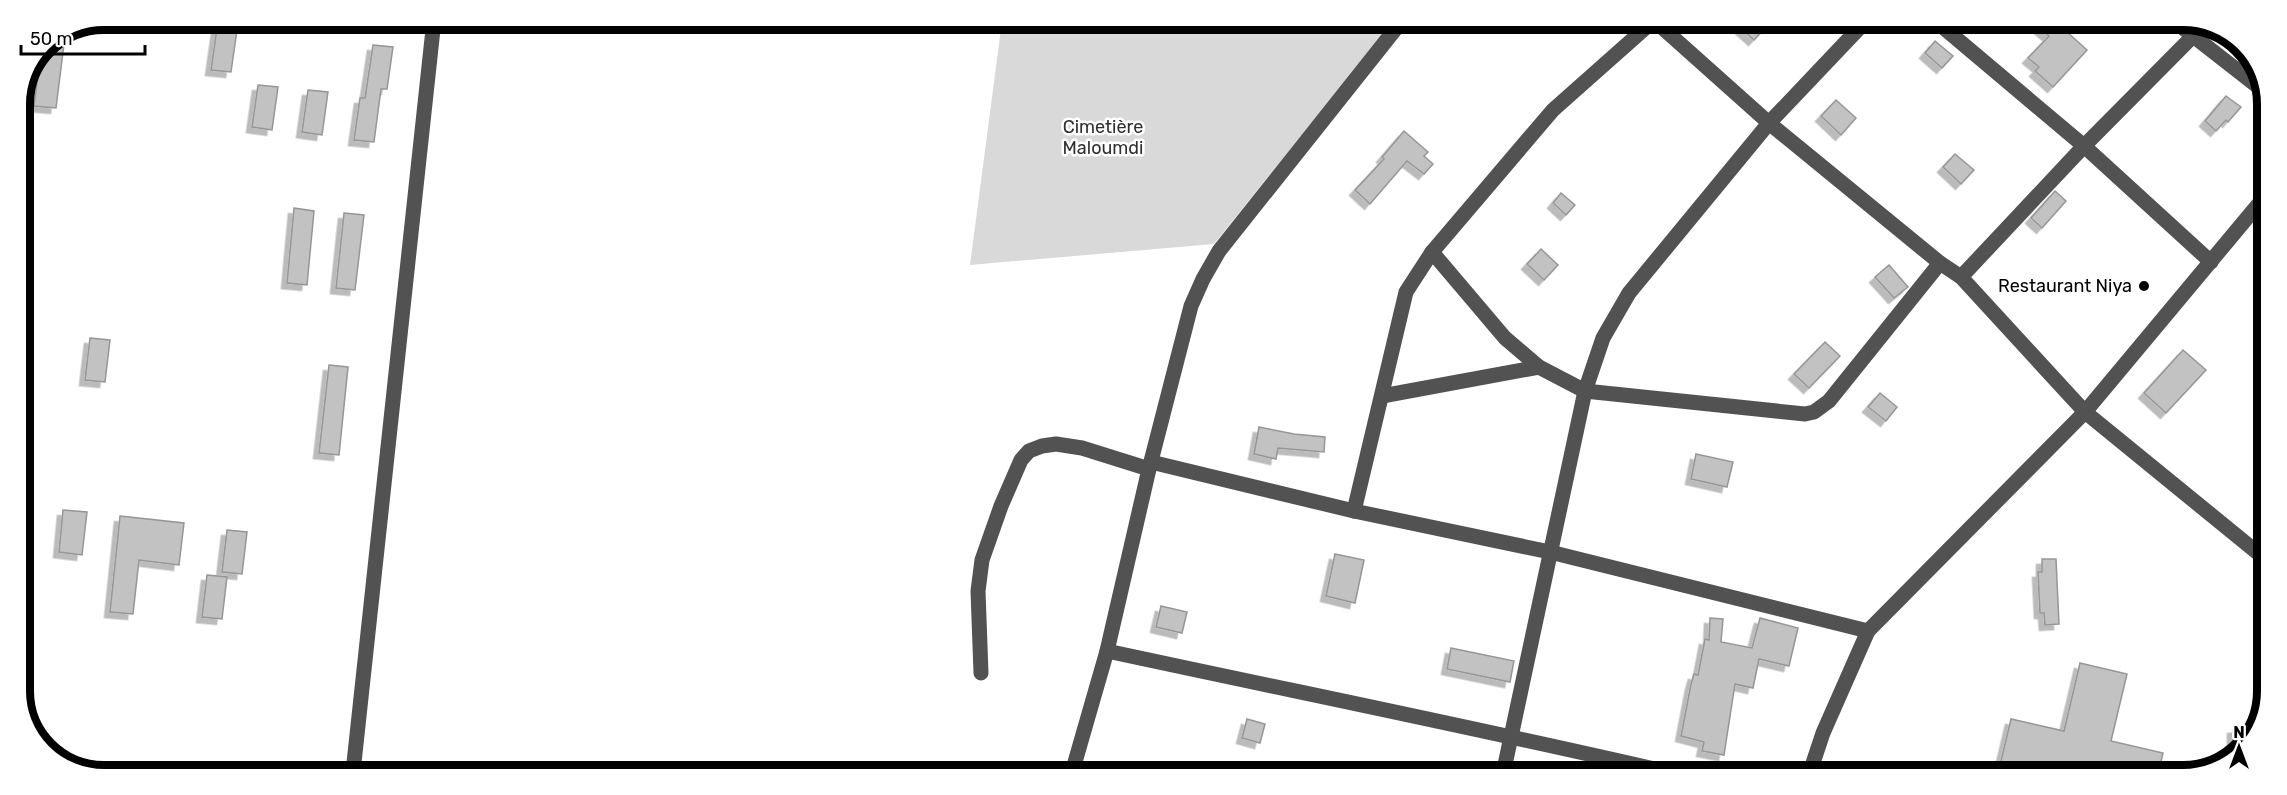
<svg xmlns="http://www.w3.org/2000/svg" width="2287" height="795" font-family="Rubik,sans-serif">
<defs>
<filter id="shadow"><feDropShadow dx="-5.5" dy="5.5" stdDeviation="0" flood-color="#0004"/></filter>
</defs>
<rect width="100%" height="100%" fill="#fff"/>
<path fill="#d9d9d9" d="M1002 21 1393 22 1214 244 970 265Z"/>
<g fill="#c2c2c2" stroke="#969696" stroke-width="1.5" filter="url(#shadow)">
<path d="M1735 23H1770L1754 40Z"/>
<path d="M2034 23 2072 24 2066 31 2087 50 2053 87 2035 71 2039 67 2028 58 2049 36Z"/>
<path d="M217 28 237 30 231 72 211 70Z"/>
<path d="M65 36 56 108 34 106 41 51 44 44Z"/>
<path d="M1935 41 1953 56 1942 68 1925 53Z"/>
<path d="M373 45 393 47 387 89H381L374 142 354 140 360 98H365Z"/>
<path d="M258 85 278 87 272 130 252 127Z"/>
<path d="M308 90 328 92 322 135 302 132Z"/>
<path d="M2226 96 2241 107 2228 122 2226 120 2216 131 2205 121Z"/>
<path d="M1836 100 1856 118 1841 135 1821 116Z"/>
<path d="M1404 131 1428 152 1424 156 1433 164 1424 174 1407 161 1370 204 1355 190 1384 159 1382 157Z"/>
<path d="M1955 154 1974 170 1961 184 1943 167Z"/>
<path d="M2055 191 2066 201 2042 228 2031 218Z"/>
<path d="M1561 193 1575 205 1566 215 1553 203Z"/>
<path d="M294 208 314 211 307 285 287 283Z"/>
<path d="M344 213 364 215 355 290 336 288Z"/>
<path d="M1541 249 1558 265 1544 280 1527 264Z"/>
<path d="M1889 265 1908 287 1894 298 1875 277Z"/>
<path d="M90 338 110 340 105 382 85 380Z"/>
<path d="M1825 342 1840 356 1809 388 1794 374Z"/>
<path d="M2183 350 2206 370 2166 413 2144 393Z"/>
<path d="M329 365 348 367 339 455 319 453Z"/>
<path d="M1880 393 1897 407 1886 421 1868 407Z"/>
<path d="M1259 427 1294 434 1325 437 1324 452 1278 448 1276 459 1254 454Z"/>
<path d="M1696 454 1733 462 1727 487 1691 479Z"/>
<path d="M63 510 87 512 82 555 59 552Z"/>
<path d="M120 516 184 523 179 565 139 560 133 614 110 612Z"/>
<path d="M227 530 247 532 242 574 222 572Z"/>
<path d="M1335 554 1364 560 1355 603 1326 596Z"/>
<path d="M2042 559H2056L2059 624 2045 625 2044 613H2040L2038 572H2042Z"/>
<path d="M207 575 227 577 222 619 202 617Z"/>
<path d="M1161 606 1187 612 1182 633 1156 627Z"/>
<path d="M1710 618 1723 619 1721 642 1752 648 1760 618 1798 628 1789 666 1759 659 1753 688 1735 684 1724 755 1702 751 1704 742 1681 736 1691 684 1694 674 1698 675 1705 639 1709 640Z"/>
<path d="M1451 648 1514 661 1510 682 1447 669Z"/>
<path d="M2080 663 2127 674 2111 741 2163 753 2158 775H2042L2000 765 2011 719 2064 731Z"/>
<path d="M1247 719 1265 724 1260 743 1242 738Z"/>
<path d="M2257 727 2234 758 2233 759V728Z"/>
</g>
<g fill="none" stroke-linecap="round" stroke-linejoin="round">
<g stroke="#525252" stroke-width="15">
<path d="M1657 23 1769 123 1940 263 1961 277 2085 412 2264 558"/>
<path d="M1938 23 2084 146 2211 262"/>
<path d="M2178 24 2265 92"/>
<path d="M1432 252 1505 338 1539 367 1585 391 1805 414 1814 412 1829 401 1940 263"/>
<path d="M1961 277 2084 146 2205 24"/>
<path d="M1382 396 1539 367"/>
<path d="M1151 462 1354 511 1550 552 1868 631"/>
<path d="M1354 511 1406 292 1432 252 1553 110 1651 23"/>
<path d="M1107 651C1297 692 1487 730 1676 774"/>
<path d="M981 673 978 591 982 560 1001 506 1021 460 1029 451 1042 446 1056 444 1082 448 1149 469"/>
<path d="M353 772 434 20"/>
<path d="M1074 773 1075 762 1107 651 1149 469 1191 306 1203 279 1219 251 1401 22"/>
<path d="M1503 774 1585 391 1603 338 1629 293 1769 123 1864 23"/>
<path d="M1809 775 1823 733 1868 631 2085 412 2267 194"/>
</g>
</g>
<circle fill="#000" stroke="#fff" stroke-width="2" cx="2144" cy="286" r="6"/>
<g text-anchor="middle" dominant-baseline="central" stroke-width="5" stroke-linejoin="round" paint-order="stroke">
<g font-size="18" fill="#303030" stroke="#fff">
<text x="1103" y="127">Cimetière<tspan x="1103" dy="21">Maloumdi</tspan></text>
</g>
<g font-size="18" fill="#000" stroke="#fff" text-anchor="end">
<text x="2132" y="286">Restaurant Niya</text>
</g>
</g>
<path d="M0 0H2287V795H0ZM104 30H2183A74 74 0 0 1 2257 104V691A74 74 0 0 1 2183 765H104A74 74 0 0 1 30 691V104A74 74 0 0 1 104 30Z" fill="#fff" fill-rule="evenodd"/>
<path fill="none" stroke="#000" stroke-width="8" d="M104 30H2183A74 74 0 0 1 2257 104V691A74 74 0 0 1 2183 765H104A74 74 0 0 1 30 691V104A74 74 0 0 1 104 30Z"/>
<g transform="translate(2239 747)" stroke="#ffffff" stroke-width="4.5" paint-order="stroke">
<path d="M0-4.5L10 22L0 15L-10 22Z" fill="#000000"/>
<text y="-9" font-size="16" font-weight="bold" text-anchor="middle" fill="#000000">N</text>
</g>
<path d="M21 45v9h124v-9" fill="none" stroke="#000000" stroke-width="3"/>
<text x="30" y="45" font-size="18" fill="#000000" stroke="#ffffff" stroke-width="4.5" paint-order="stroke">50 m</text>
</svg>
